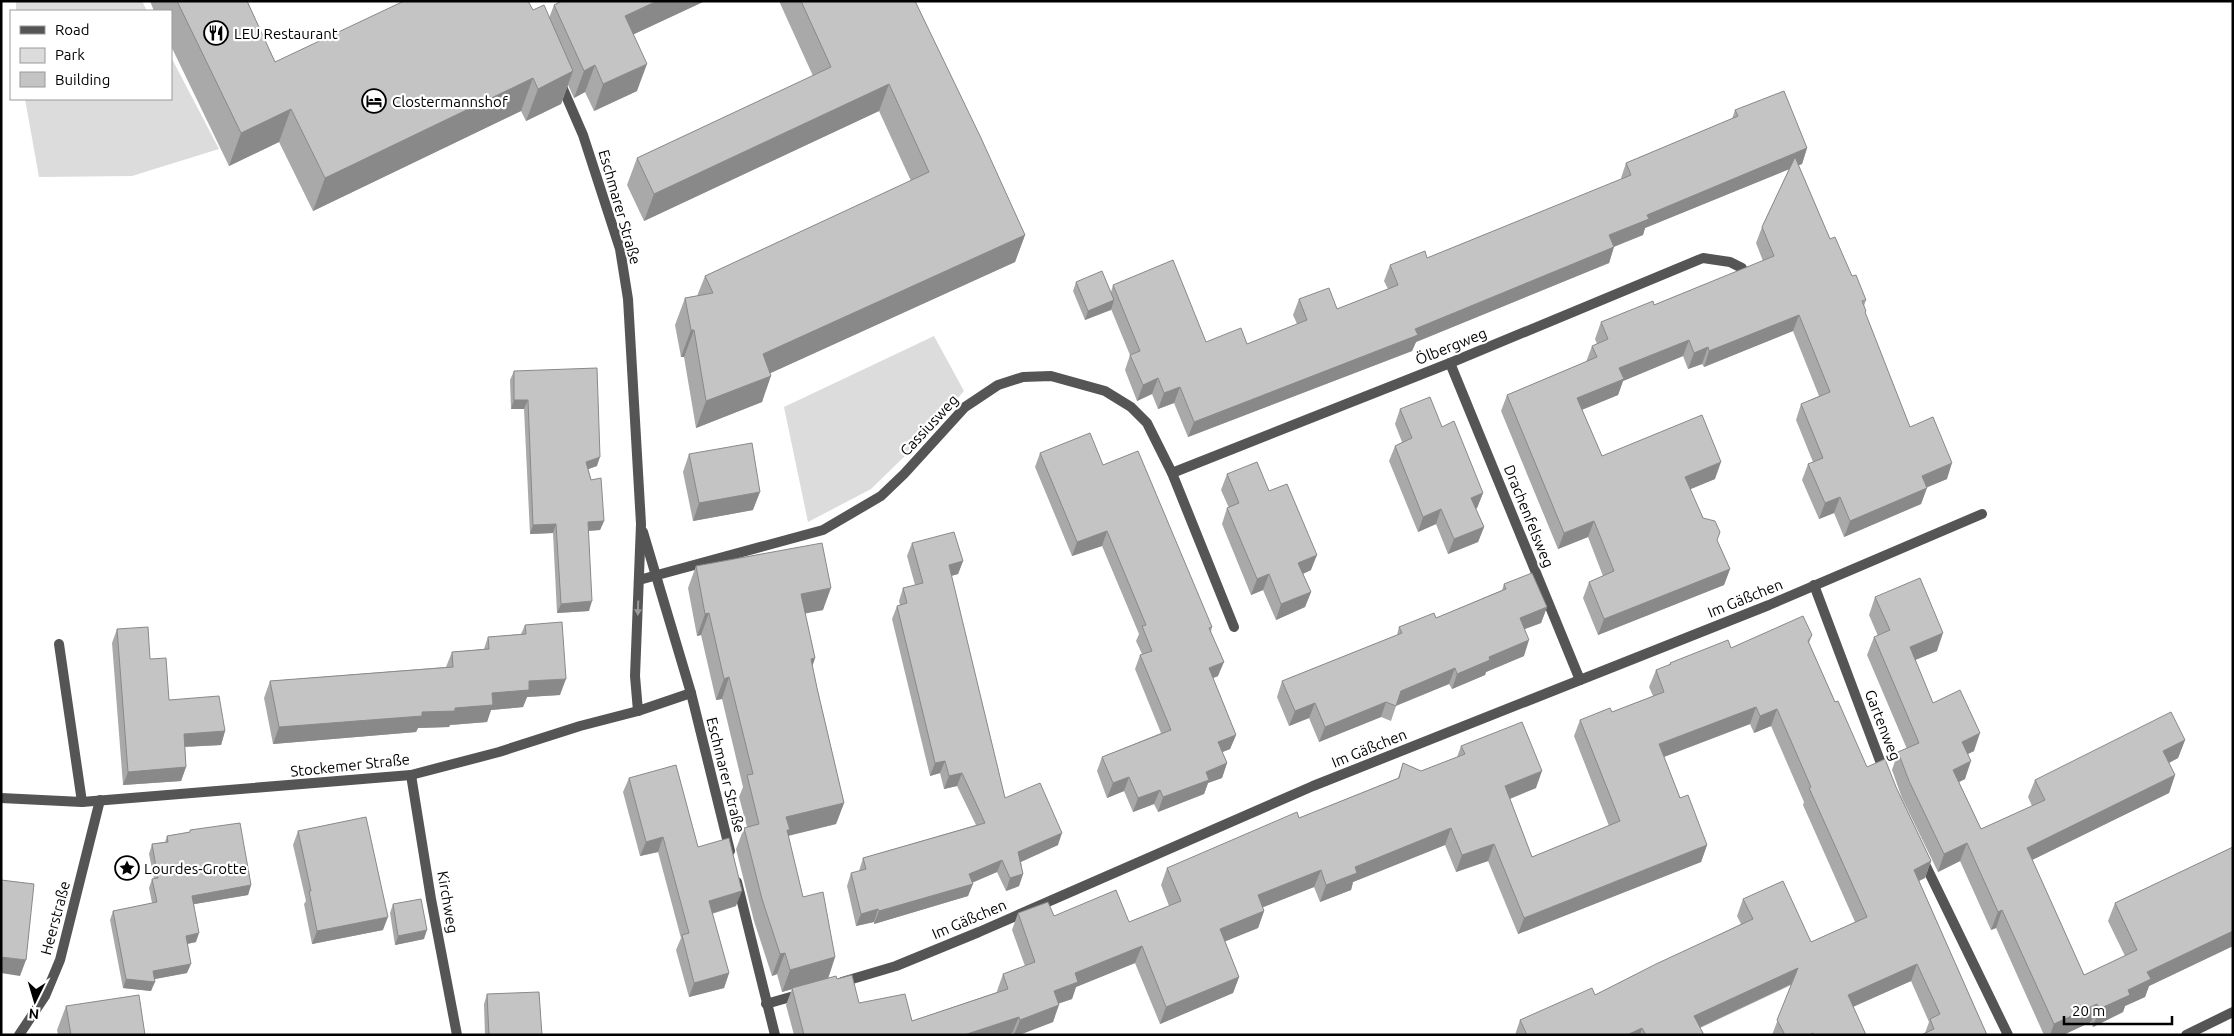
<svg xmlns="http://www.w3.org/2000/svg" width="2234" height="1036" font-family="Ubuntu,sans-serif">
<rect width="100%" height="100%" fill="#fff"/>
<g fill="#dcdcdc">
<path d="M16 1H142L147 11H16Z"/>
<path d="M171 57 219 149 132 176 39 177 25 99H171Z"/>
<path d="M934 336 964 391 912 449 871 489 808 522 784 407Z"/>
</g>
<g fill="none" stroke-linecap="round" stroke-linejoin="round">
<g stroke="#555" stroke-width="10">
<path d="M560 82 583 135 620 249 628 299 641 524 635 676 638 711"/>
<path d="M1450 363 1580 680"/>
<path d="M1172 473 1450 363 1703 258 1730 262 1742 268"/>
<path d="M643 532 691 693 730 851"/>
<path d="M639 580 823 530 881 496 904 474 965 407 998 385 1023 377 1051 376 1105 391 1131 407 1147 423 1172 473 1234 627"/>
<path d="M1814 585 1885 774"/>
<path d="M59 644 82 802"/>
<path d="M411 775 431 899 457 1035"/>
<path d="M1 798 82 802 411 775 499 752 580 726 638 711 691 693"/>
<path d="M1922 858 2008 1035"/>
<path d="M737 882 775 1035"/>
<path d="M842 982 896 966 979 932 1313 786 1769 605 1982 514"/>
<path d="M766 1004 801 994"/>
<path d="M19 1035 45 996 60 960 100 800"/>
</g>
<path stroke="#555" stroke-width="10" d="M2186 1035 2233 1012"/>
</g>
<g fill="#a9a9a9">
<path d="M150 1H247L275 62 533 10 549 18 554 5 562 1H705L634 34 637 91 594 111 585 92 574 98 568 85 561 104 526 121 521 111 313 211 279 142 229 166 171 46V11H154Z"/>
<path d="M779 1H915L1025 235 1015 262 770 373 762 402 696 428 684 357H681L675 325 685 298 697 296 705 276 911 181 879 111 644 221 627 185 637 158 813 76Z"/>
<path d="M1735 110 1807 148 1802 164 1798 165 1830 239 1866 300 1864 306 1865 314 1910 427 1947 479 1927 487 1921 504 1844 537 1834 513 1819 519 1802 480 1808 464 1813 462 1796 420 1801 404 1819 396 1793 331 1704 367 1702 364 1688 369 1683 356 1623 381 1618 395 1582 410 1602 456 1715 479 1690 489 1703 518 1717 540 1730 569 1724 585 1598 635 1583 598 1589 582 1603 576 1588 537 1558 549 1501 411 1507 395 1586 362 1592 346 1597 344 1595 339 1601 322 1654 305 1763 261 1756 243 1762 227 1789 169 1645 228 1643 235 1614 246 1609 263 1416 342 1412 351 1188 437 1174 403 1158 409 1152 394 1137 401 1125 370 1130 355 1111 309 1085 320 1073 291 1076 282 1111 292 1113 285 1206 342 1247 344 1297 324 1293 315 1299 299 1337 309 1388 289 1384 281 1390 265 1427 258 1621 180V178L1626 163 1732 119Z"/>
<path d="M514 371 597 466 588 469 604 521 600 530 588 531 589 611 557 613 553 533 530 534 524 409H511L510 380Z"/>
<path d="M1400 409 1442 427 1483 493 1477 508 1476 509 1484 527 1478 542 1448 554 1436 524 1418 532 1389 461 1395 446 1402 442 1395 424Z"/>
<path d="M1040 453 1103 465 1212 627 1211 632 1218 676 1213 678 1236 735 1230 749 1222 752 1227 763 1222 778 1208 783 1204 794 1158 812 1154 804 1133 812 1124 791 1107 798 1097 771 1102 757 1161 733 1135 669 1140 655 1142 654 1136 641 1139 634 1102 546 1072 556 1035 467Z"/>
<path d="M689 454 753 510 693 521 683 472Z"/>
<path d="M1227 474 1269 491 1311 570 1303 574 1311 592 1305 607 1276 620 1263 590 1251 595 1222 524 1227 508H1229L1221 490Z"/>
<path d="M912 543 963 561 958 574 951 576 1005 798 1058 845 1021 862 1023 874 1019 886 1006 891 997 872 972 883 968 896 874 924V922L856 926 847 886 851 873 859 871 863 858 976 825 957 786 944 789 940 773 930 776 892 619 897 606 900 605 899 601 903 588 915 585 907 556Z"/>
<path d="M696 566 823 610 805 613 815 658 812 667 817 688 844 803 836 824 788 836 803 897 835 957 828 978 837 979 859 1003 912 1021 997 992V991L1003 974 1025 966 1012 930 1018 913 1129 922 1169 906 1161 885 1167 868 1299 818 1398 778 1403 763 1421 771 1457 757 1461 746 1536 788 1510 799 1532 857 1609 826 1574 736 1580 720 1612 712 1653 696 1649 687 1656 670 1669 665 1670 663 1731 648 1812 635 1809 643 1835 702 1867 767 1896 787 1931 861 1925 878 1919 881 1987 1035 1925 1033 1929 1022 1911 981 1853 1007 1866 1035H1772L1791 985 1700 1028 1704 1035H1515L1520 1020 1595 995 1741 924 1737 916 1743 899 1811 942 1855 922 1803 805 1804 802 1771 726 1754 733 1750 724 1664 757 1680 798 1707 845 1701 862 1518 934 1488 861 1456 872 1445 845 1353 882 1351 890 1320 902 1314 887 1262 907 1264 911 1258 928 1225 941 1239 977 1233 993 1160 1024 1135 963 1076 987 1072 999 1058 1004 1053 1022 1019 1035H1013L1012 1033 1008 1035H794L786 1005 792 989 782 992 777 974 772 976 754 921 736 849 744 828 747 827 739 797 743 787 722 699 716 700 701 635 697 636 688 588Z"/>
<path d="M1504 584 1547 607 1541 623 1525 629 1524 656 1486 672 1485 675 1452 689 1449 684 1396 706 1391 721 1381 717 1319 742 1309 718 1289 726 1277 697 1282 681 1397 635 1399 627 1436 618 1502 590Z"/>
<path d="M1875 597 1937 651 1915 660 1933 703 1974 751 1968 754 1965 779 1959 782 1981 829 2032 806 2028 797 2035 780 2185 740 2178 758 2169 763 2175 775 2169 793 2032 860 2084 975 2125 956 2108 921 2115 903 2233 847V946L2149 986 2145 997 2125 1006 2123 1012 2093 1027 2091 1022 2063 1035H2044L1996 928 1991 930 1960 861 1938 872 1902 798 1892 770 1898 752 1907 749 1867 655 1874 637 1878 636 1869 615Z"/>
<path d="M525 625 560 695 527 697 523 707 491 710 487 722 450 725 449 727 418 728 416 732 273 744 264 698 270 681 446 667 452 652 484 649 488 637 521 634Z"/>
<path d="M117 629 169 700 225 731 221 745 185 747 186 767 181 781 123 785 112 643Z"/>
<path d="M629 778 698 847 736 906 712 914 729 973 724 988 689 997 676 950 681 938 658 852 640 856 623 792Z"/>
<path d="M190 830 251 885 248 895 194 904 196 942 187 944V973L154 979 151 991 123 988 110 920 113 911 152 903 149 888 152 879H154L149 854 152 844 165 842 167 836 190 832Z"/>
<path d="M298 831 383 930 312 944 304 904 306 901 293 845Z"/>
<path d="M393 904 424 939 395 945 390 913Z"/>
<path d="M487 994 542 1035H485L484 1004Z"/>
<path d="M66 1006 145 1035H58L57 1030Z"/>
</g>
<g fill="#898989">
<path d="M657 1H705L615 43 625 16Z"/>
<path d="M647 64 637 91 594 111 603 84Z"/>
<path d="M595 65 585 92 574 98 584 71Z"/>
<path d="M573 71 561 104 526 121 538 89Z"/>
<path d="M533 78 521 111 313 211 325 178Z"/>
<path d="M889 84 879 111 644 221 654 194Z"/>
<path d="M291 109 279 142 229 166 241 133Z"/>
<path d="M1807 148 1802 164 1645 228 1643 235 1604 251 1609 235 1647 215Z"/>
<path d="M1025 235 1015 262 753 381 763 354Z"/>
<path d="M1614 247 1609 263 1416 342 1412 351 1188 437 1194 422 1415 329Z"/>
<path d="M1114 300 1111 310 1085 320 1088 311Z"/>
<path d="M1799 315 1793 331 1704 367 1709 351Z"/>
<path d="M691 330H694L684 357H681Z"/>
<path d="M1689 340 1683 356 1623 381 1618 395 1571 414 1577 398 1619 368Z"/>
<path d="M1708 347 1702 364 1688 369 1694 353Z"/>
<path d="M771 376 762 402 696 428 706 401Z"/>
<path d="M1158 378 1152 394 1137 401 1143 385Z"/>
<path d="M1180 387 1174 403 1158 409 1164 393Z"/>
<path d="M514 400H528L524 409H511Z"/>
<path d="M600 457 597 466 583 471 586 462Z"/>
<path d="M1721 462 1715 479 1679 494 1685 477Z"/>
<path d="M1952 463 1947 479 1916 492 1922 476Z"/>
<path d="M1927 488 1921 504 1844 537 1850 521Z"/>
<path d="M760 492 753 510 693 521 699 503Z"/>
<path d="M1483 493 1477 508 1465 513 1471 498Z"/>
<path d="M1840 497 1834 513 1819 519 1825 503Z"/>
<path d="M1441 509 1436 524 1418 532 1423 517Z"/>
<path d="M604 521 600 530 584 531 588 522Z"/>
<path d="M1594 521 1588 537 1558 549 1564 533Z"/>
<path d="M556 524 553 533 530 534 533 525Z"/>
<path d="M1484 527 1478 542 1448 554 1454 539Z"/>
<path d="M1107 531 1102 546 1072 556 1077 542Z"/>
<path d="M1317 555 1311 570 1293 578 1298 563Z"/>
<path d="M963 561 958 574 944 578 949 565Z"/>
<path d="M1730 569 1724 585 1598 635 1604 619Z"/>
<path d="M1269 574 1263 590 1251 595 1257 579Z"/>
<path d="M831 588 823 610 793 616 801 594Z"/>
<path d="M1311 592 1305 607 1276 620 1281 604Z"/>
<path d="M592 601 589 611 557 613 561 604Z"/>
<path d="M1547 607 1541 623 1514 633 1520 618Z"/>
<path d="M709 613 701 635 697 636 705 614Z"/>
<path d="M1943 633 1937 651 1903 665 1910 647Z"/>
<path d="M1529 640 1524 656 1486 672 1485 675 1452 689 1457 674 1489 657Z"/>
<path d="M815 658 808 680 811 659Z"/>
<path d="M1224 662 1218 676 1203 682 1209 668Z"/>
<path d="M1455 668 1449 684 1395 706 1401 691Z"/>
<path d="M729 677 722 699 716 700 724 679Z"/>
<path d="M566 679 560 695 527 697 523 707 491 710 487 722 450 725 449 727 418 728 416 732 273 744 279 727 455 708 492 693 529 681Z"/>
<path d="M1386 702 1381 717 1319 742 1325 727Z"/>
<path d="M1315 703 1309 718 1289 726 1295 711Z"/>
<path d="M1756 707 1750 724 1653 761 1659 744Z"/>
<path d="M1777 709 1771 726 1754 733 1760 716Z"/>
<path d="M225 731 221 745 179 747 184 734Z"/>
<path d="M1980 733 1974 751 1955 760 1962 742Z"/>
<path d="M1236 735 1230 749 1213 756 1218 742Z"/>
<path d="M2185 740 2178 758 2157 769 2163 751Z"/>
<path d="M945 761 940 773 930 776 935 763Z"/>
<path d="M1971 761 1965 779 1947 788 1953 770Z"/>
<path d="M1227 763 1222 778 1208 783 1204 794 1158 812 1163 797 1206 772Z"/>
<path d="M186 767 181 781 123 785 128 772Z"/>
<path d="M1542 771 1536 788 1499 803 1505 786Z"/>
<path d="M962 773 957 786 944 789 949 776Z"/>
<path d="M2175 775 2169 793 2020 866 2027 848Z"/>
<path d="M1129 777 1124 791 1107 798 1113 783Z"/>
<path d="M1160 790 1154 804 1133 812 1138 798Z"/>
<path d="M844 803 836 824 787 836 786 817Z"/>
<path d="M1451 828 1445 845 1353 882 1351 890 1320 902 1326 885 1355 867Z"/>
<path d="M1062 833 1058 845 1014 865 1018 852Z"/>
<path d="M663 837 658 852 640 856 646 842Z"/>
<path d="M1967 843 1960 861 1938 872 1944 854Z"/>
<path d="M1494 844 1488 861 1456 872 1462 855Z"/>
<path d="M1707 845 1701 862 1518 934 1524 918Z"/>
<path d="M1002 860 997 872 966 885 973 884 968 896 874 924 879 911Z"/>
<path d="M1931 861 1925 878 1907 886 1914 870Z"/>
<path d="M1321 870 1314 887 1251 912 1258 895Z"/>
<path d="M1023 874 1019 886 1006 891 1010 878Z"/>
<path d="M251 885 248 895 189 905 192 896Z"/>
<path d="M742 891 736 906 703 916 709 901Z"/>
<path d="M878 909 874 922 856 926 861 914Z"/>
<path d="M2002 910 1996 928 1991 930 1998 912Z"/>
<path d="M1264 911 1258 928 1214 946 1220 929Z"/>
<path d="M388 917 383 930 312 944 317 931Z"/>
<path d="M427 930 424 939 395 945 398 936Z"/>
<path d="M2233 931V946L2149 986 2145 997 2125 1006 2123 1012 2093 1027 2099 1009 2128 990 2147 972Z"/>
<path d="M199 933 196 942 182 945 186 936Z"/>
<path d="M1142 946 1135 963 1076 987 1072 999 1047 1007 1054 991 1075 973Z"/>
<path d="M785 953 777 974 772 976 780 954Z"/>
<path d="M1 957 26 960 20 976 1 973Z"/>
<path d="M835 957 828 979 782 992 790 970Z"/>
<path d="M191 964 187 973 150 980 153 971Z"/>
<path d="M1917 964 1911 981 1841 1012 1848 995Z"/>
<path d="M1798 968 1791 984 1688 1033 1694 1016Z"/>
<path d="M729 973 724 988 689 997 694 983Z"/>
<path d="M1239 977 1233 993 1160 1024 1166 1007Z"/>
<path d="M126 979 155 982 151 991 123 988Z"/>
<path d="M2097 1004 2091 1022 2063 1035H2050L2054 1024Z"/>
<path d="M1059 1005 1053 1022 1019 1035H1014L1020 1020Z"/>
<path d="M1019 1017 1012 1033 1008 1035H964Z"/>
<path d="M1642 1028 1640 1035H1627Z"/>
</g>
<g fill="#c4c4c4" stroke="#898989">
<path d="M177 1H247L275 62 404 1H528L533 10 544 5 573 71 538 89 533 78 325 178 291 109 241 133Z"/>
<path d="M562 1H657L625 16 647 64 603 84 595 65 584 71 554 5Z"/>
<path d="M801 1H915L981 138 1025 235 763 354 771 376 706 401 694 330H691L685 298 713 293 705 276 929 172 889 84 654 194 637 158 831 67Z"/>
<path d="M1784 91 1807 148 1647 215 1649 219 1609 235 1614 247 1415 329 1418 335 1194 422 1180 387 1164 393 1158 378 1143 385 1130 355 1140 351 1113 285 1173 260 1206 342 1241 328 1247 344 1307 320 1299 299 1329 288 1337 309 1398 285 1390 265 1425 251 1427 258 1631 175 1626 163 1738 116 1735 110Z"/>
<path d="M1795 157 1830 239 1835 237 1852 276 1856 275 1866 300 1862 301 1866 311 1865 312 1910 427 1933 417 1952 463 1922 476 1927 488 1850 521 1840 497 1825 503 1808 464 1823 458 1801 404 1830 392 1799 315 1709 351 1708 347 1694 353 1689 340 1619 368 1624 379 1577 398 1602 456 1702 415 1721 462 1685 477 1703 518 1715 521 1720 532 1717 540 1730 569 1604 619 1589 582 1614 571 1594 521 1564 533 1507 395 1597 357 1592 346 1608 339 1601 322 1653 301 1654 305 1774 256 1762 227Z"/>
<path d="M1102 271 1114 300 1088 311 1076 282Z"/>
<path d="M597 368 600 457 586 462 591 480 601 478 604 521 588 522 592 601 561 604 556 524 533 525 528 400H514V371Z"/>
<path d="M1430 397 1442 427 1454 421 1483 493 1471 498 1484 527 1454 539 1441 509 1423 517 1395 446 1412 438 1400 409Z"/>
<path d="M1090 433 1103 465 1138 451 1212 627 1209 628 1224 662 1209 668 1236 735 1218 742 1227 763 1206 772 1209 780 1163 797 1160 790 1138 798 1129 777 1113 783 1102 757 1171 730 1140 655 1152 651 1142 626 1146 625 1107 531 1077 542 1040 453Z"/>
<path d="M752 443 760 492 699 503 689 454Z"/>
<path d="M1257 462 1269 491 1287 484 1317 555 1298 563 1311 592 1281 604 1269 574 1257 579 1227 508 1239 503 1227 474Z"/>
<path d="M954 532 963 561 949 565 1005 798 1040 783 1062 833 1018 852 1023 874 1010 878 1002 860 969 874 973 884 879 911 878 909 861 914 851 873 866 869 863 858 985 823 962 773 949 776 945 761 935 763 897 606 907 603 903 588 923 583 912 543Z"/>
<path d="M822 543 831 588 801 594 815 658 811 659 817 688 844 803 786 817 790 830H787L803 897 823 892 835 957 790 970 785 953 780 954 762 899 744 828 759 824 747 775 753 774 729 677 724 679 709 613 705 614 696 566Z"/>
<path d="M1532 573 1547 607 1520 618 1529 640 1489 657 1490 660 1457 674 1455 668 1401 691 1396 706 1386 702 1325 727 1315 703 1295 711 1282 681 1402 633 1399 627 1434 613 1436 618 1506 589 1504 584Z"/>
<path d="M1920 578 1943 633 1910 647 1933 703 1960 690 1980 733 1962 742 1971 761 1953 770 1981 829 2045 800 2035 780 2171 712 2185 740 2163 751 2175 775 2027 848 2084 975 2137 950 2115 903 2233 847V931L2147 972 2151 979 2128 990 2130 995 2099 1009 2097 1004 2054 1024 2002 910 1998 912 1967 843 1944 854 1909 781 1898 752 1919 743 1874 637 1890 630 1875 597Z"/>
<path d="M1803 616 1812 635 1808 641 1835 702 1838 701 1867 767 1885 759 1896 787 1931 861 1914 870 1987 1035H1921L1934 1029 1930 1019 1940 1014 1917 964 1848 995 1866 1035H1814L1813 1033 1809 1035H1785L1777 1020 1798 968 1694 1016 1704 1035H1646L1642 1028 1627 1035H1527L1520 1020 1592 988 1595 995 1656 964 1753 919 1743 899 1783 881 1811 942 1867 917 1809 788 1811 787 1777 709 1760 716 1756 707 1659 744 1680 798 1688 795 1707 845 1524 918 1494 844 1462 855 1451 828 1355 867 1357 873 1326 885 1321 870 1258 895 1264 911 1220 929 1239 977 1166 1007 1142 946 1075 973 1078 982 1054 991 1059 1005 1020 1020 1019 1017 964 1035H804L792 988 836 976 837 979 852 975 859 1003 905 994 912 1021 1008 989 1003 974 1035 962 1018 913 1048 902 1054 916 1116 890 1129 922 1181 901 1167 868 1297 812 1299 818 1399 778 1403 763 1421 771 1465 754 1461 746 1522 722 1542 771 1505 786 1532 857 1620 821 1580 720 1610 708 1612 712 1664 692 1656 670 1671 664 1670 663 1728 640 1731 648Z"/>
<path d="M562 622 566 679 529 681V690L492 693 493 705 455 708V711L422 712V716L279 727 270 681 453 667 452 652 489 649 488 637 526 634 525 625Z"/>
<path d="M148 627 150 659 166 658 169 700 219 696 225 731 184 734 186 767 128 772 117 629Z"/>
<path d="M676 765 698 847 729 838 742 891 709 901 729 973 694 983 682 935 689 933 663 837 646 842 629 778Z"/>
<path d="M366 817 388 917 317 931 309 891H311L298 831Z"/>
<path d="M240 823 251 885 192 896 199 933 186 936 191 964 153 971 155 982 126 979 113 911 157 902 152 879 158 878 152 844 168 842 167 836 190 832V830Z"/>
<path d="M1 880 34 884 26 960 1 957Z"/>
<path d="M421 899 427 930 398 936 393 904Z"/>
<path d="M539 992 542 1035H489L487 994Z"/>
<path d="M139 995 145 1035H71L66 1006Z"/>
</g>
<defs><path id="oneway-solid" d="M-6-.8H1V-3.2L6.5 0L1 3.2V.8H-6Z" transform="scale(1.25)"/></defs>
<use fill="#999" href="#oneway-solid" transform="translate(638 608) rotate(92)"/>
<defs>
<g id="restaurant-ring" transform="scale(1.25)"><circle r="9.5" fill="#fff" stroke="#000" stroke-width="1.5"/><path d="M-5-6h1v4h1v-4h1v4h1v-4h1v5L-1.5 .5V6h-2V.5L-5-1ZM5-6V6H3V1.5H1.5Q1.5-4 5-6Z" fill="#000"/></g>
<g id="hotel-ring" transform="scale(1.25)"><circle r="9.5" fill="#fff" stroke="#000" stroke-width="1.5"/><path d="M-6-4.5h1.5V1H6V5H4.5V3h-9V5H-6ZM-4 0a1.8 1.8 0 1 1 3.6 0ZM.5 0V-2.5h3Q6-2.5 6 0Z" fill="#000"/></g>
<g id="sight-ring" transform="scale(1.25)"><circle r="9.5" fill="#fff" stroke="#000" stroke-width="1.5"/><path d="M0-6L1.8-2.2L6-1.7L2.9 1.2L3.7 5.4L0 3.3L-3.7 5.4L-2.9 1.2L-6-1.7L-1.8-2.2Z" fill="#000"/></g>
</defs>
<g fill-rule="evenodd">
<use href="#restaurant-ring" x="216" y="33"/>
<use href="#hotel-ring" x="374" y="101"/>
<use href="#sight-ring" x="127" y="868"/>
</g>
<g text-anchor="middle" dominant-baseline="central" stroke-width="4.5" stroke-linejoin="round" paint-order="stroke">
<g font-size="15" fill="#000" stroke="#fff" text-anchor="start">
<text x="234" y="33">LEU Restaurant</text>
<text x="392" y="101">Clostermannshof</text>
<text x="144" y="868">Lourdes-Grotte</text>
</g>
<g font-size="15" fill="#000" stroke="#fff">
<text transform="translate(620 207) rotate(74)">Eschmarer Straße</text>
<text transform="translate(1451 346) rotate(-22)">Ölbergweg</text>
<text transform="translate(929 425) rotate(-47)">Cassiusweg</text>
<text transform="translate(1529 516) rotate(68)">Drachenfelsweg</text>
<text transform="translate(1745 598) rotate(-22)">Im Gäßchen</text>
<text transform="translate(1883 725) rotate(69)">Gartenweg</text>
<text transform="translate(1369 748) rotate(-22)">Im Gäßchen</text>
<text transform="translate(350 765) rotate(-6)">Stockemer Straße</text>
<text transform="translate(726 775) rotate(76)">Eschmarer Straße</text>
<text transform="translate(448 902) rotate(80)">Kirchweg</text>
<text transform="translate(55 918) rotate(-75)">Heerstraße</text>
<text transform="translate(969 919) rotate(-23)">Im Gäßchen</text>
</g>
</g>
<rect width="2234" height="1036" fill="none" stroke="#000000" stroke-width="5"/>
<rect x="10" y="10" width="162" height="90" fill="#ffffff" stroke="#999999"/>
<rect x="20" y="26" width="25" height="8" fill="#555555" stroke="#999999"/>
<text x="55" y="35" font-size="15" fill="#000000">Road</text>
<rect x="20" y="48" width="25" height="15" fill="#dcdcdc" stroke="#999999"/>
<text x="55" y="60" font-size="15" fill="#000000">Park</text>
<rect x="20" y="72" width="25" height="15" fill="#c4c4c4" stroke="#999999"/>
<text x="55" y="85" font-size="15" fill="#000000">Building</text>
<g transform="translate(35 1001) rotate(185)" stroke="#ffffff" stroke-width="4" paint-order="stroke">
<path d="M0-4L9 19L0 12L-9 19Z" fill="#000000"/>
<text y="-8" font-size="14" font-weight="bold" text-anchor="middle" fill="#000000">N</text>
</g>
<path d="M2064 1016v8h108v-8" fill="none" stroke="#000000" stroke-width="2.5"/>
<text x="2072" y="1016" font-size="15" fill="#000000" stroke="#ffffff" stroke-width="4" paint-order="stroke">20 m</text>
</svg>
